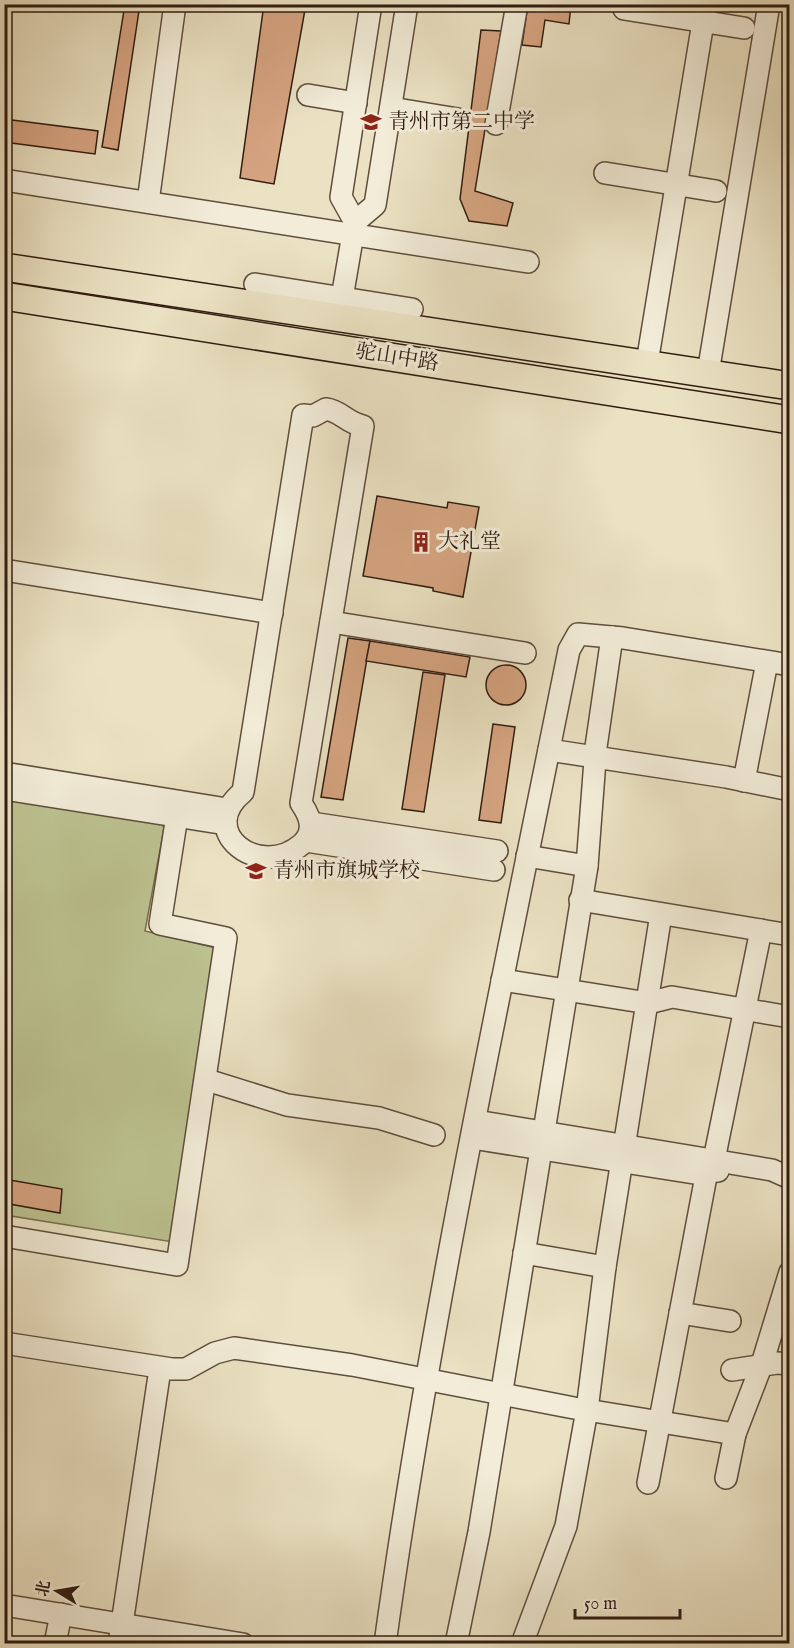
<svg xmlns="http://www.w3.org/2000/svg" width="794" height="1648" font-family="'IM FELL English','Noto Serif SC',serif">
<rect width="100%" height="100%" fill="#ebe2c3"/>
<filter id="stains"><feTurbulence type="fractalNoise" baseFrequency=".00333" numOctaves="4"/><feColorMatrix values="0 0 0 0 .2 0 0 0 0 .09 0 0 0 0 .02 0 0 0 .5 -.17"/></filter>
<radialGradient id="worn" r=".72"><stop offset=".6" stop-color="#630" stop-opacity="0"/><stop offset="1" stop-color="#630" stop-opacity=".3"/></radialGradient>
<path fill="#bcc290" stroke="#766f50" stroke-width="1.5" d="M4 795 160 821 164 828 145 931 216 948 173 1242 5 1215Z"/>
<g fill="#d6a481" stroke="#301c11" stroke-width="1.5">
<path d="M125 4H140L118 150 102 147Z"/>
<path d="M264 4H306L274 184 240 178Z"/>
<path d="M528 4H571L569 24 545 20 541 47 522 45Z"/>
<path d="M481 30 501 31 475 191 513 203 507 226 469 221 460 199Z"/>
<path d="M4 119 98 131 95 154 4 142Z"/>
<path d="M377 496 447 508 448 502 479 507 463 597 433 591V588L363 576Z"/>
<path d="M348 638 370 641 343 800 321 797Z"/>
<path d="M370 641 470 657 466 677 366 661Z"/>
<circle cx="506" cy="685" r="20"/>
<path d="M423 672 445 675 424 812 402 809Z"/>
<path d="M493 724 515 727 501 823 479 820Z"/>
<path d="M4 1179 62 1189 60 1213 4 1203Z"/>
</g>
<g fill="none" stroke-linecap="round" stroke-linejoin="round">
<g stroke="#5f4e3e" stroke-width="24">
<g id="minor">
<path d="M624 9 744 28"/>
<path d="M308 95 356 103"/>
<path d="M391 108 458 119"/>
<path d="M496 124 517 4"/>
<path d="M605 173 716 191"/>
<path d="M4 180 528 262"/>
<path d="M148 202 175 4"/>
<path d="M355 222 375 205 407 4"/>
<path d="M255 284 412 309"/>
<path d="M342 298 355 222 341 197 371 4"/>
<path d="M647 363 706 4"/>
<path d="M708 373 769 4"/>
<path d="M326 409C341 411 347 423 363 426L301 803C310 816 316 831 302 844 259 881 195 831 243 792L303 415 313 416Z"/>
<path d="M4 570 272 613"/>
<path d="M331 622 525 653"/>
<path d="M549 750 726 777 790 790"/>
<path d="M4 773 227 809"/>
<path d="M744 781 767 662"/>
<path d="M4 789 226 824"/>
<path d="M311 823 497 851"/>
<path d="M306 841 494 870"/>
<path d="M527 856 587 866"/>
<path d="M580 900 790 935"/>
<path d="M502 980 648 1003 672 997 790 1017"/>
<path d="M207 1080 287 1105 379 1118 434 1135"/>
<path d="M476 1121 772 1170 790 1178"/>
<path d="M472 1138 694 1173 718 1171"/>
<path d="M4 1236 177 1265 226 938 160 924 177 816"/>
<path d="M524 1253 605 1267"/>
<path d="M680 1313 730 1321"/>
<path d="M4 1343 172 1369H186L215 1353 234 1348 352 1365 574 1408 735 1434"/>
<path d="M732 1370 777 1363 790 1364"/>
<path d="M726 1478 735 1434 762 1364 790 1272"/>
<path d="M648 1483 707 1171 715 1155 761 930"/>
<path d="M4 1605 243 1644"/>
<path d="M55 1644 61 1614"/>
<path d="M119 1644 160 1369"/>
<path d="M385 1644C431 1310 503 980 569 650L578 634 623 638 790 665"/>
<path d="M456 1644 479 1532 587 866 596 747 612 637"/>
<path d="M522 1644 566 1526 587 1410 605 1267 661 914"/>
</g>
</g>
<g stroke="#301c11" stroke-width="30">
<g id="major">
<path d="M4 267 790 386"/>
<path d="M4 296 790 420"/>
</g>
</g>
<use href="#minor" stroke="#f2ecd8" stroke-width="21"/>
<use href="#major" stroke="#ebe2c3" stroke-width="27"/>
</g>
<defs>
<g id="school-bare" transform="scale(1.62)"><path d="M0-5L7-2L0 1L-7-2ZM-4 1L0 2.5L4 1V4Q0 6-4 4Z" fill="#8f2418" stroke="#f2ecd8" stroke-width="2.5" paint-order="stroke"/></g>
<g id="building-bare" transform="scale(1.62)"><path d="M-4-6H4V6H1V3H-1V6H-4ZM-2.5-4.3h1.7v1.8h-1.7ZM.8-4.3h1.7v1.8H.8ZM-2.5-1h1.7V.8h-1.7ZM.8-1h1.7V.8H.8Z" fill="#8f2418" stroke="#f2ecd8" stroke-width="2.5" paint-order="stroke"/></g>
</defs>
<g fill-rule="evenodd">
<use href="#school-bare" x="371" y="122"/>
<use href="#building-bare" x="421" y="542"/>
<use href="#school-bare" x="256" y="871"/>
</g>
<g text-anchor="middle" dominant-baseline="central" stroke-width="6" stroke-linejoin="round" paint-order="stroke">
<g font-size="21" fill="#301c11" stroke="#f2ecd8" text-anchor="start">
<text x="388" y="122">青州市第二中学</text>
<text x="438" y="542">大礼堂</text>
<text x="273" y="871">青州市旗城学校</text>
</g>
<g font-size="21" fill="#301c11" stroke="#f2ecd8">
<text transform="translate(397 358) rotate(9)">驼山中路</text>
</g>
</g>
<rect width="794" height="1648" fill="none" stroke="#ebe2c3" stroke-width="24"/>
<rect x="6" y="6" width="782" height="1636" fill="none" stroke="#301c11" stroke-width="3"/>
<rect x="12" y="12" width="770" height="1624" fill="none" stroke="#301c11" stroke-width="1.5"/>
<g transform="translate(57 1591) rotate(281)" stroke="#f2ecd8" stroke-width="4.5" paint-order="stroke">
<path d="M0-4.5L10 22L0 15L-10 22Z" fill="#301c11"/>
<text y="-9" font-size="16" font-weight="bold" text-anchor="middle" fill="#301c11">北</text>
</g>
<path d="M575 1609v9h105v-9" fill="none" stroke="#301c11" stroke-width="3"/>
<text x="584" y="1609" font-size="18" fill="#301c11" stroke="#f2ecd8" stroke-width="4.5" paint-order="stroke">50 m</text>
<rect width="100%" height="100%" filter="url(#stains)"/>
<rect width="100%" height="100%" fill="url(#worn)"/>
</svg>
